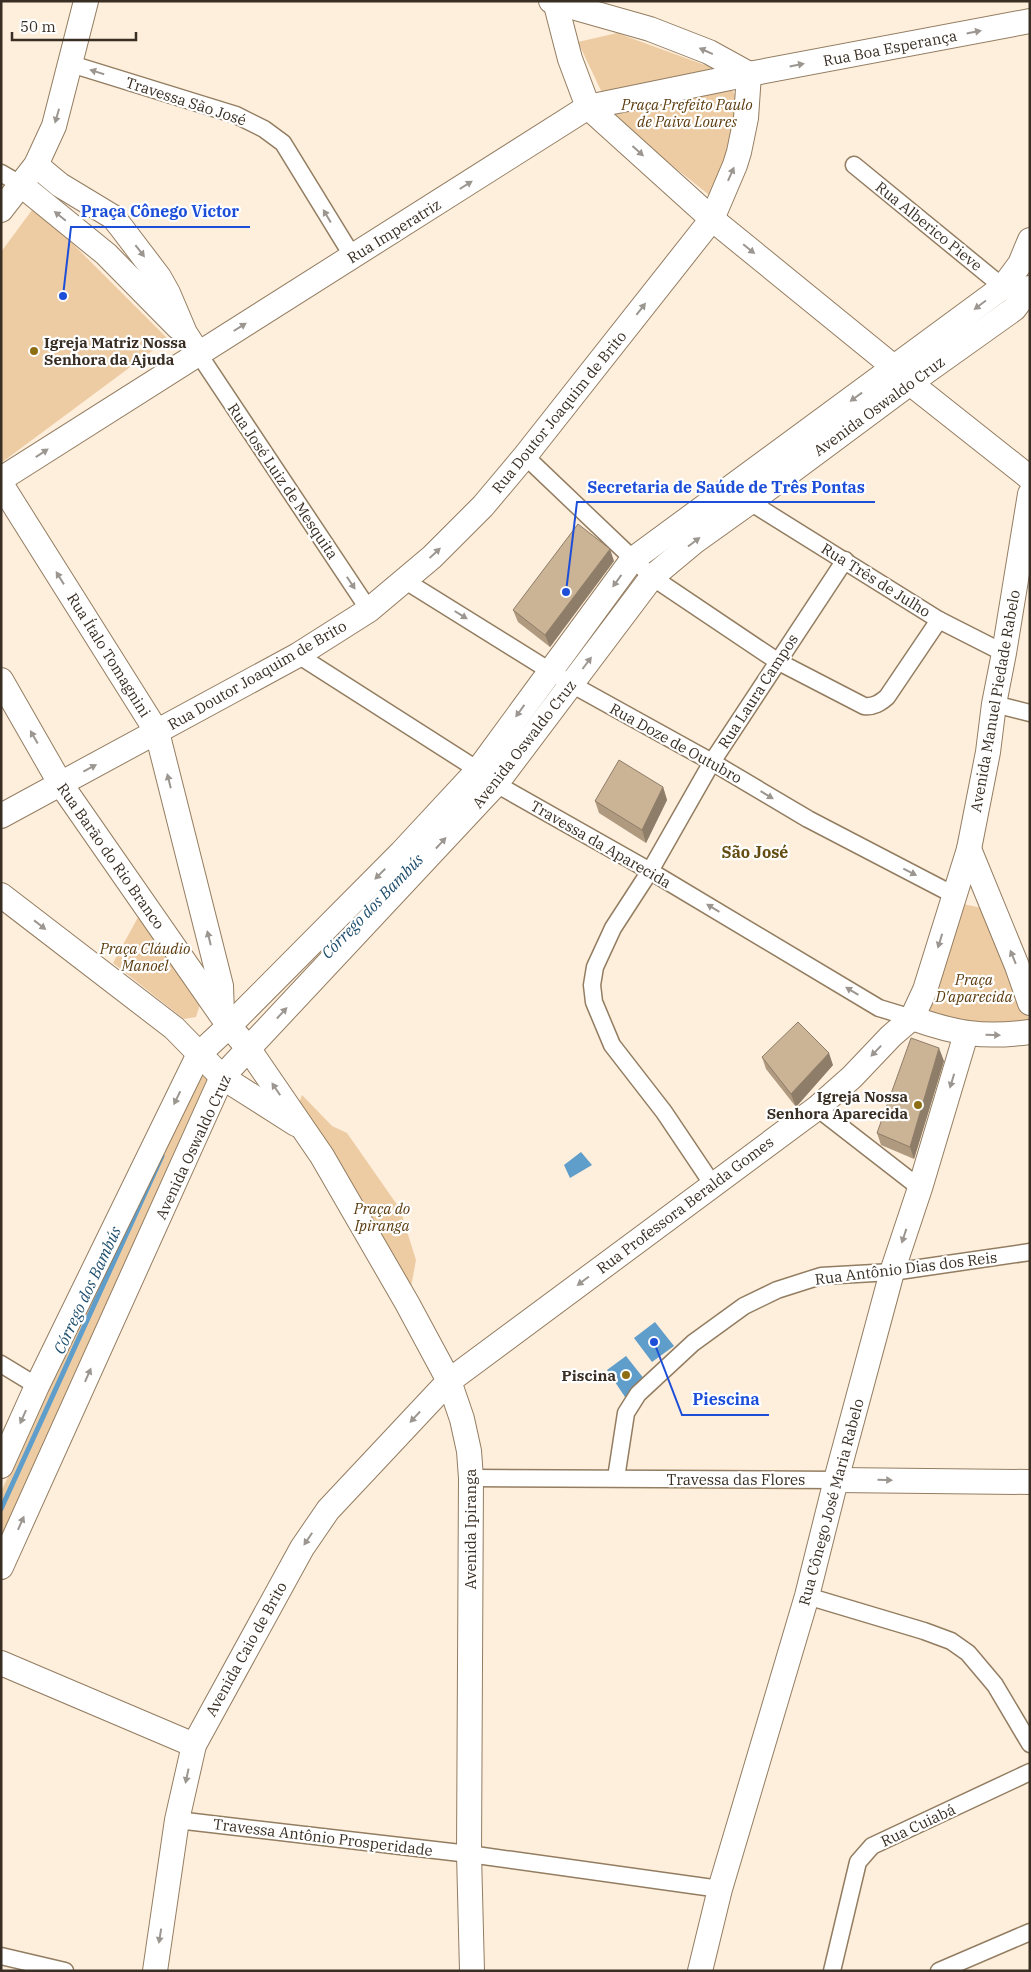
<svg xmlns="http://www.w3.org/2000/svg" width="1031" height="1972" font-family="'IBM Plex Serif',serif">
<rect width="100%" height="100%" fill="#feeedc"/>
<g fill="#edcca3">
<path d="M617 33 724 72 742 110 713 198 615 120 578 42Z"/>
<path d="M35 206 168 339 1 463V252Z"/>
<path d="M958 903 987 909 1030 1022 1005 1030 920 1015Z"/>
<path d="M142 910 202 998 196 1017 184 1019 113 963Z"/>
<path d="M194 1072 212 1081 1 1541V1492Z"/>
<path d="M302 1095 332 1126 347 1133 400 1209 416 1260 408 1303 299 1103Z"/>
</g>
<g fill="#5f9dca">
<path d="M581 1152 592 1165 570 1178 564 1165Z"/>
<path d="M655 1322 674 1346 652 1362 634 1338Z"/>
<path d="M626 1356 645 1380 627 1400 607 1370Z"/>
</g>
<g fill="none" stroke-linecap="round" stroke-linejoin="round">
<path stroke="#5f9dca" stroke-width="5" d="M1 1509 162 1156"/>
<g stroke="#937d61" stroke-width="19">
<g id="street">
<path d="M71 64 236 115 264 129 283 143 353 257"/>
<path d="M854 165 1003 287"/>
<path d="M1 173 20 184"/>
<path d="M198 353 369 610"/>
<path d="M525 456 652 577 777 661 864 706C874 707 880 703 887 697L939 620"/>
<path d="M750 502 939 620 1004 653"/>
<path d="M404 580 571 684 712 762 808 819 954 895"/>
<path d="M298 655 478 770 496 784 650 871 879 1008 912 1018"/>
<path d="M994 704 1030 713"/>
<path d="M817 1108 920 1188"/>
<path d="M713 1185 664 1112 612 1045 594 1002 592 985 595 967 613 928 650 871 712 762 845 560"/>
<path d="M1 1364 37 1386"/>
<path d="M471 1478 836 1480"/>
<path d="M616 1478 626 1413 638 1394 693 1343 744 1306 777 1290 821 1276 892 1272 1030 1252"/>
<path d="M807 1596 924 1631 951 1641 968 1653 995 1685 1030 1744"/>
<path d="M177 1820 469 1854 720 1889"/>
<path d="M1 1956 65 1971"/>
<path d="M832 1971 858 1862 872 1846 1030 1772"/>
<path d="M939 1971 1030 1932"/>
</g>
</g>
<g stroke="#937d61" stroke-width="26">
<g id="secondary">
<path d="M551 1 650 29 709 52 749 74"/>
<path d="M555 1 570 59 588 107 712 219 895 368 910 383 1030 478"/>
<path d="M36 165 60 185 113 217 121 227 159 277 168 293 185 333 198 353"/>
<path d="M20 184 106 254 178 327"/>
<path d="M1 210 36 165 54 126 86 1"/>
<path d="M1 479 588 107 749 74 1030 21"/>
<path d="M1 484 157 732 221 986 222 1014"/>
<path d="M1 680 60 783 229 1026 248 1048 322 1156 407 1303 449 1381 462 1419 469 1451 471 1478 469 1854 472 1971"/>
<path d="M1 816 298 655 369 610 432 557 483 506 525 456 712 219 735 165 739 152 746 118 749 74"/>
<path d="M969 849 1017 966 1030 1003"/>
<path d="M1 895 174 1028 222 1077 296 1124"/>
<path d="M912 1018C957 1034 983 1038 1030 1032"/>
<path d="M1 1466 37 1386 199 1054 229 1026 401 853 478 770 632 560 1003 287 1020 264 1030 240"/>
<path d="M836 1480 1030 1482"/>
<path d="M1 1567 222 1077 496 784 652 577 694 542 750 502 910 383 1014 309 1030 288"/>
<path d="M1 1663 194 1745"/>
<path d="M155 1971 177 1820 194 1745 302 1548 328 1510 449 1381 817 1108 852 1077 891 1036 912 1018 925 990 969 849 988 752 994 704 1004 653 1030 494"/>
<path d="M700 1971 720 1889 807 1596 836 1480 892 1272 920 1188 966 1034"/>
</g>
</g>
<use href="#street" stroke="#fff" stroke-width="16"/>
<use href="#secondary" stroke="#fff" stroke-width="24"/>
</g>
<g fill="#af9a80">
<path d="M614 561 550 647 518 622 513 610Z"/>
<path d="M663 787 667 800 646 843 599 813 595 801Z"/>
<path d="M762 1057 833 1065 796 1107 766 1069Z"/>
<path d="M944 1061 914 1159 881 1145 877 1133Z"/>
</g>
<g fill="#8e7d68">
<path d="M610 549 614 561 550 647 545 635Z"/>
<path d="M663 787 667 800 646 843 642 830Z"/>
<path d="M939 1048 944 1061 914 1159 910 1147Z"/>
<path d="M829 1053 833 1065 796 1107 791 1094Z"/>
</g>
<g fill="#cbb395" stroke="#8e7d68">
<path d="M578 524 610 549 545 635 513 610Z"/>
<path d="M619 760 663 787 642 830 595 801Z"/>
<path d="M798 1022 829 1053 791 1094 762 1057Z"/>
<path d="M911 1038 939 1048 910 1147 877 1133Z"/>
</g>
<defs><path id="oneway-solid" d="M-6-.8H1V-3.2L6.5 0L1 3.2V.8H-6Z" transform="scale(1.25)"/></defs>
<g fill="#9c9691">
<use href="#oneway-solid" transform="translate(974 32) rotate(-11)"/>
<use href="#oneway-solid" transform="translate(706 51) rotate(-156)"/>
<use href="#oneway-solid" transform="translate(797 65) rotate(-11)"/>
<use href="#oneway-solid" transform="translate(97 72) rotate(-163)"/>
<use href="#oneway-solid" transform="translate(57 116) rotate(106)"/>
<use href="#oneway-solid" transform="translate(638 151) rotate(42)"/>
<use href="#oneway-solid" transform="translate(731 174) rotate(-66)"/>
<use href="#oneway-solid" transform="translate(466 185) rotate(-32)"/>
<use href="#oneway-solid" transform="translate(60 216) rotate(-141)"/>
<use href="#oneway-solid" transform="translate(327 216) rotate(-121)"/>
<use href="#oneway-solid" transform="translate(749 249) rotate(39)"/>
<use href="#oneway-solid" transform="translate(140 251) rotate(52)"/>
<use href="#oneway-solid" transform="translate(980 305) rotate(143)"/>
<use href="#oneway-solid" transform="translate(641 309) rotate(-52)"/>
<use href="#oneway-solid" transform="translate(240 327) rotate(-32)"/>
<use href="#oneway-solid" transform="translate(856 397) rotate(144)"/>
<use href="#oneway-solid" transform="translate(42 453) rotate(-33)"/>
<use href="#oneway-solid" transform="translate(694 542) rotate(-37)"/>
<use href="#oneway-solid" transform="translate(435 553) rotate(-43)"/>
<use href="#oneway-solid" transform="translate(60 578) rotate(-122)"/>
<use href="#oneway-solid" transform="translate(617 581) rotate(126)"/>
<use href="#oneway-solid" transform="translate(351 583) rotate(56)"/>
<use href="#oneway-solid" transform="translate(461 615) rotate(32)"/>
<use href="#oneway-solid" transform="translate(587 663) rotate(-53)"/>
<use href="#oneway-solid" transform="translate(520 711) rotate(126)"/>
<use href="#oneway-solid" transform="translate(34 737) rotate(-120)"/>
<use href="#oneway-solid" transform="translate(90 768) rotate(-28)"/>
<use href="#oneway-solid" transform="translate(169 781) rotate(-104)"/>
<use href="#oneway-solid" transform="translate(767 795) rotate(31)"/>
<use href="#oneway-solid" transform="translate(441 843) rotate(-47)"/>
<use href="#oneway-solid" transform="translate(910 872) rotate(27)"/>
<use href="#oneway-solid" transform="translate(380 874) rotate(135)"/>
<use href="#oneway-solid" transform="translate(713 908) rotate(-149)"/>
<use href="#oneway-solid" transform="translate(40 925) rotate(38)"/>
<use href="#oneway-solid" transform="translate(209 938) rotate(-104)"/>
<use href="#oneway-solid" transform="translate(940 941) rotate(107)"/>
<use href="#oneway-solid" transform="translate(1013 957) rotate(-112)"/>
<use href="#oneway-solid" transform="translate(852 991) rotate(-149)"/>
<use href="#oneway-solid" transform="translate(282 1013) rotate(-47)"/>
<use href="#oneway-solid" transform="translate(993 1035) rotate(2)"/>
<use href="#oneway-solid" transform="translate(876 1051) rotate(134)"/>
<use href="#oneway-solid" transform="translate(952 1081) rotate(107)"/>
<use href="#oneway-solid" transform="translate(276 1089) rotate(-124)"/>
<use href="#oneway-solid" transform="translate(177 1098) rotate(116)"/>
<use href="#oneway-solid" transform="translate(904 1236) rotate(108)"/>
<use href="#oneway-solid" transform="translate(583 1281) rotate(143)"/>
<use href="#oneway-solid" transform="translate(88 1375) rotate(-66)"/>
<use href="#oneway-solid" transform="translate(23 1417) rotate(114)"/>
<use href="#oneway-solid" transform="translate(415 1417) rotate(133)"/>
<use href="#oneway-solid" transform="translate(885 1480) rotate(1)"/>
<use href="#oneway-solid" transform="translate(21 1523) rotate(-66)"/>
<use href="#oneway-solid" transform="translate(308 1539) rotate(124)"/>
<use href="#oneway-solid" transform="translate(187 1776) rotate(102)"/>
<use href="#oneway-solid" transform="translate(160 1936) rotate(99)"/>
</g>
<g fill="#8e6e12" stroke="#fff" stroke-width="2">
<circle cx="34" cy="351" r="5"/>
<circle cx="918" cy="1105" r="5"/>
<circle cx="626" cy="1375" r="5"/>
</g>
<g text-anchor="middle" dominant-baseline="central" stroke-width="4.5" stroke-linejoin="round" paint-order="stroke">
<g font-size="15" fill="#382e23" stroke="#fff">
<text transform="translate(890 48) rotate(-11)">Rua Boa Esperança</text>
<text transform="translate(186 101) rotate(18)">Travessa São José</text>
<text transform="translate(929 226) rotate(39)">Rua Alberico Pieve</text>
<text transform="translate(394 231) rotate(-32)">Rua Imperatriz</text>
<text transform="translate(879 406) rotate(-36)">Avenida Oswaldo Cruz</text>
<text transform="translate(559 412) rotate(-51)">Rua Doutor Joaquim de Brito</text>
<text transform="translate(283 481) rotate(56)">Rua José Luiz de Mesquita</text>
<text transform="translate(876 580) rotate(32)">Rua Três de Julho</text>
<text transform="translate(109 655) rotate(58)">Rua Ítalo Tomagnini</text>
<text transform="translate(257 675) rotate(-30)">Rua Doutor Joaquim de Brito</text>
<text transform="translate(758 691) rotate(-57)">Rua Laura Campos</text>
<text transform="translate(995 701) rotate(-80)">Avenida Manuel Piedade Rabelo</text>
<text transform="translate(676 743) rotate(29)">Rua Doze de Outubro</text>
<text transform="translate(524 744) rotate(-52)">Avenida Oswaldo Cruz</text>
<text transform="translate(601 844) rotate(30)">Travessa da Aparecida</text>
<text transform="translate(111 856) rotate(55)">Rua Barão do Rio Branco</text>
<text transform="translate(193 1147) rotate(-65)">Avenida Oswaldo Cruz</text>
<text transform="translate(685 1205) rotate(-37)">Rua Professora Beralda Gomes</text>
<text transform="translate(906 1268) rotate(-7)">Rua Antônio Dias dos Reis</text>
<text x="736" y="1479">Travessa das Flores</text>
<text transform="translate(831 1502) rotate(-75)">Rua Cônego José Maria Rabelo</text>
<text transform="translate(470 1529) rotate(-90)">Avenida Ipiranga</text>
<text transform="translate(246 1649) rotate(-61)">Avenida Caio de Brito</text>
<text transform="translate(918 1825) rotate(-25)">Rua Cuiabá</text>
<text transform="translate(323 1837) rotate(7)">Travessa Antônio Prosperidade</text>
</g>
<g font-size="15" font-style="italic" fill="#5c3c0e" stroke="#fff">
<text x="687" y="104">Praça Prefeito Paulo<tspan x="687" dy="17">de Paiva Loures</tspan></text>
<text x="145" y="948">Praça Cláudio<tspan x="145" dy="17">Manoel</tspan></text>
<text x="974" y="979">Praça<tspan x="974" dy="17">D'aparecida</tspan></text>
<text x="382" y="1208">Praça do<tspan x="382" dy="17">Ipiranga</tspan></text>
</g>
<g font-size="15" font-weight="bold" fill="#382e23" stroke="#fff" text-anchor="end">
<text x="44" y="342" text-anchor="start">Igreja Matriz Nossa<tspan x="44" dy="17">Senhora da Ajuda</tspan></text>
<text x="908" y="1096">Igreja Nossa<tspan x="908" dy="17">Senhora Aparecida</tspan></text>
<text x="616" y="1375">Piscina</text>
</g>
<g font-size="16" font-weight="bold" fill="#634d11" stroke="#fff">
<text x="755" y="852">São José</text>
</g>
<g font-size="16" font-style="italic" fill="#1e4e6d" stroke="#fff">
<text transform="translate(372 906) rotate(-46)">Córrego dos Bambús</text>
<text transform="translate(87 1290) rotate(-65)">Córrego dos Bambús</text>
</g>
</g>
<path fill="none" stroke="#1d4ed8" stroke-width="2" d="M63 296L71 227H250M566 592L577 502H875M654 1342L682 1415H769"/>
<g fill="#1d4ed8" stroke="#fff" stroke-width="2">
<circle cx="63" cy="296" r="5"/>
<circle cx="566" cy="592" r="5"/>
<circle cx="654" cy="1342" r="5"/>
</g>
<g font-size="16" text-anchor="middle" font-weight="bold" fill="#1d4ed8" stroke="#fff" stroke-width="4.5" stroke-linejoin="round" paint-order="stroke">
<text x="160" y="217">Praça Cônego Victor</text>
<text x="726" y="493">Secretaria de Saúde de Três Pontas</text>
<text x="726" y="1405">Piescina</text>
</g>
<rect width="1031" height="1972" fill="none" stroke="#382e23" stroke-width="5"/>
<path d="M12 32v8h124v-8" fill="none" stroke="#382e23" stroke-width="2.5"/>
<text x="20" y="32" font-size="15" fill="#382e23" stroke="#ffffff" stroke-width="4" paint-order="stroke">50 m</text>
</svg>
